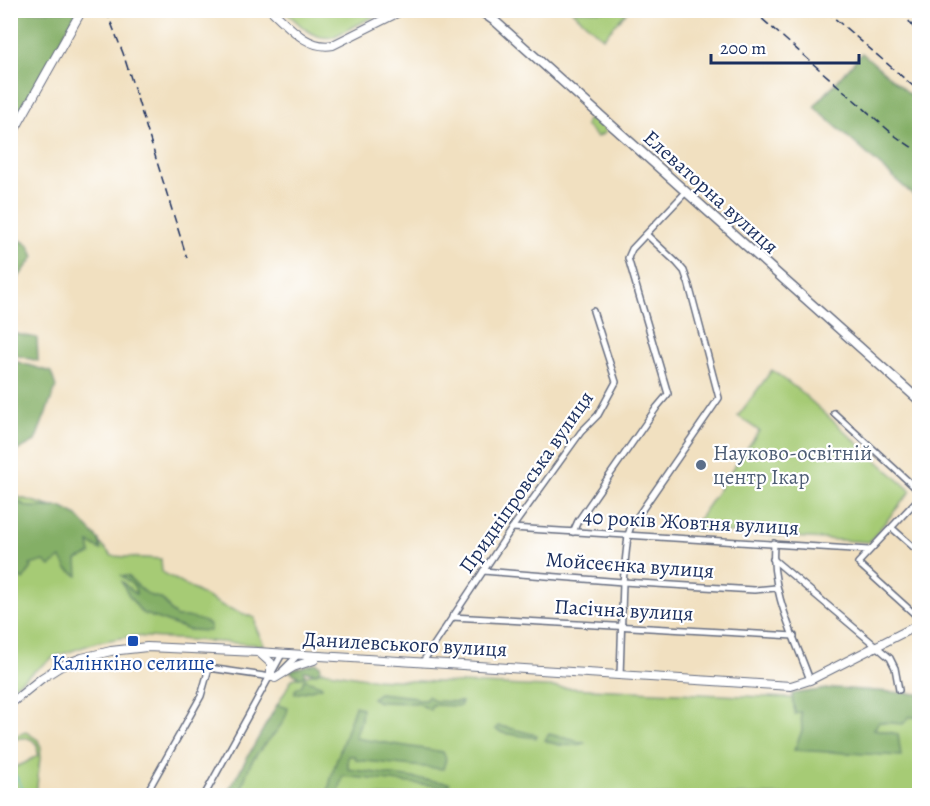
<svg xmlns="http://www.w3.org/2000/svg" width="930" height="806" font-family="Alegreya,serif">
<rect width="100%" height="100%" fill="#fff"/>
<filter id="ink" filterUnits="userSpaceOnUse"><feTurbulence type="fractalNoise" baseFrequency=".0167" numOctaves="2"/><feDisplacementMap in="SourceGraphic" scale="12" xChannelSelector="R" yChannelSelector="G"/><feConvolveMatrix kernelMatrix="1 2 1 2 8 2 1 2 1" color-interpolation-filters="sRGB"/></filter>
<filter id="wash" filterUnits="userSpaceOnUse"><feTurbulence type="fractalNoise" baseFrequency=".008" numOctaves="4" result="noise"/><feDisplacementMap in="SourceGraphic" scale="24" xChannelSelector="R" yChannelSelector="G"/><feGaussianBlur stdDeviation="1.35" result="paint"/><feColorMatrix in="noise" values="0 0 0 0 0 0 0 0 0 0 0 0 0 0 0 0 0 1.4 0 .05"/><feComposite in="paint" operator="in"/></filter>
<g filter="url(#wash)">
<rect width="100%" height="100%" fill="#f1e0c0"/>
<g fill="#a6cb74" stroke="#607d69" stroke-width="1.5">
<path d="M285 11H385L333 37C312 41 299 23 285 11Z"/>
<path d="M572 11H628L603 38Z"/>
<path d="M594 117 605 128V133L597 137 585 125 587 120Z"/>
<path d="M772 370 801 392 911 491 869 542 691 530 759 431 738 416Z"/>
<path d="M10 491 14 496 70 512 112 556 161 559 162 572 223 606 255 618 256 628 264 645 133 636 98 642 54 657 11 688Z"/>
<path d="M323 671 372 679 919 704V795L226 796 292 679Z"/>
<path d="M26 732 38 740 41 748 36 795H11V769L25 763 38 755 37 745C31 735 20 737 11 741V737Z"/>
</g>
<g fill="#84af66" stroke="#506f62" stroke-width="1.5">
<path d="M20 11H77L11 129V31Z"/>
<path d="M862 53 919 102V200L814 107Z"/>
<path d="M11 235 29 245 34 257 11 287Z"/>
<path d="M11 333 37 338 38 361 11 354Z"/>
<path d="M11 360 51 372 56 387 35 441 15 452C7 435 11 423 16 407L11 400Z"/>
<path d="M16 501 29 507H61L76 515 99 540 101 550 89 543 91 554 77 560 78 576 67 569 61 558 50 566 44 561 30 565 32 567 23 580 10 571 11 513Z"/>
<path d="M122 576H128C135 583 142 591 151 596 154 597 158 597 161 599 168 603 168 611 177 617 188 616 201 619 210 625V631L189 630 142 613 129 596 121 581 136 594 135 587Z"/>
<path d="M316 663 320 665 321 669 316 673 304 671 305 676 299 677 289 671Z"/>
<path d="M304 679 321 685 322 687 295 694V690L302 685Z"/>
<path d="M834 688 919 694V717H909L903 724 879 722 874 729 898 734 901 756 794 750 802 731 801 712 795 714 792 694Z"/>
<path d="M379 693 415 697 417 700H425L428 696 435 701 462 702 460 706 432 705 430 710 418 703 379 702 372 698Z"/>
<path d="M277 705 288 708C285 729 261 744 251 763 246 773 243 785 240 795H226Z"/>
<path d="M355 706 362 708 361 720 355 738 443 752 446 759 443 769 356 760 355 756H348V769L450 783 448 787 343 776 338 795H327L332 774Z"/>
<path d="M498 726C512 728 523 732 537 735L536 738 503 733 495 729Z"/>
<path d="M549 734 584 743C572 747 556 746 545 740Z"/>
</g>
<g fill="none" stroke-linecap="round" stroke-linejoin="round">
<path stroke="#4fb3ce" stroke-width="1.5" d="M10 773 16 776 26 796"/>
</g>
</g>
<g filter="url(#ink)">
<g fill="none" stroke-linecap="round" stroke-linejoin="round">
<g stroke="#666d80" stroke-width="8">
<g id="street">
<path d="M834 413 920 492"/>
<path d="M920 497 858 563 920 619"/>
<path d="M512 528 869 550"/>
<path d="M892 528 920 553"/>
<path d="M573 532 578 521 657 407 668 394 628 258 632 249 685 193"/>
<path d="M774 543C770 591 794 636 810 680"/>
<path d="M773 559 890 658 895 668 899 690"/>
<path d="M483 571 623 582 754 590 776 588"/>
<path d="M452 617 794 636"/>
<path d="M422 663 512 528 581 432 598 415 616 382 593 311"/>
<path d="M283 670 298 655"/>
<path d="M620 676 623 582 628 535 631 526 719 398 689 285 684 271 677 263 647 235"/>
<path d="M145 796 201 696 209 668 271 677"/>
<path d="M204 796 282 654"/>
</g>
</g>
<g stroke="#666d80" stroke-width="10">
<g id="secondary">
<path d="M271 10C289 26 307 50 333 45L403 10"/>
<path d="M10 138 82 10"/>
<path d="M261 654 271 663V677"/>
<path d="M275 678 293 667 314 660"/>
<path d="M10 704 42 678 61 666 82 658 111 651 147 647 257 652 791 686 810 680 920 624"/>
</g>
</g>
<g stroke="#666d80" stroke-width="11">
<path id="primary" d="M479 10 496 22 920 401"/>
</g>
<use href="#street" stroke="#fff" stroke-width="5"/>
<use href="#secondary" stroke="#fff" stroke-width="8"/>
<use href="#primary" stroke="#fff" stroke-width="8"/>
<g stroke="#1b2f5e" stroke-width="1.5" stroke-dasharray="9 4.5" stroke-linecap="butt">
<path d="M106 10 123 53 187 258"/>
<path d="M752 10 894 135 920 153"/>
<path d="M825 10 920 92"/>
<path d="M901 10 920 37"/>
</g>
</g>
</g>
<circle fill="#5c6f8a" stroke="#fff" stroke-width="2" cx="701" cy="465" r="6"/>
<rect fill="#1a4fb4" stroke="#fff" stroke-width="2" x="127" y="635" width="12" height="12" rx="3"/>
<g text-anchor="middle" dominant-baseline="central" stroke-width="4.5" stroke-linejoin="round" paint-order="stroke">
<g font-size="21" fill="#1b2f5e" stroke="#fff">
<text transform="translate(711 192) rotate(42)">Елеваторна вулиця</text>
<text transform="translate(526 482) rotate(-55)">Придніпровська вулиця</text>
<text transform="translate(691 522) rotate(3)">40 років Жовтня вулиця</text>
<text transform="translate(630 565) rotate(4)">Мойсеєнка вулиця</text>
<text transform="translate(624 610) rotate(3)">Пасічна вулиця</text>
<text transform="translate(405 644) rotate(3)">Данилевського вулиця</text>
</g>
<g font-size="21" fill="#4e5e75" stroke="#fff" text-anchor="start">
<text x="713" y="453">Науково-освітній<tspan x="713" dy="24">центр Ікар</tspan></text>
</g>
<g font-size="21" fill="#164399" stroke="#fff">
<text x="133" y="663">Калінкіно селище</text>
</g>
</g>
<rect width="930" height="806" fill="none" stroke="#fff" stroke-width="36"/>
<path d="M711 54v9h148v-9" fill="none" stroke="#1b2f5e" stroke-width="3"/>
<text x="720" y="54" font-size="18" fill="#1b2f5e" stroke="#ffffff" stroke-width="4.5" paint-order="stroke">200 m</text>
</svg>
